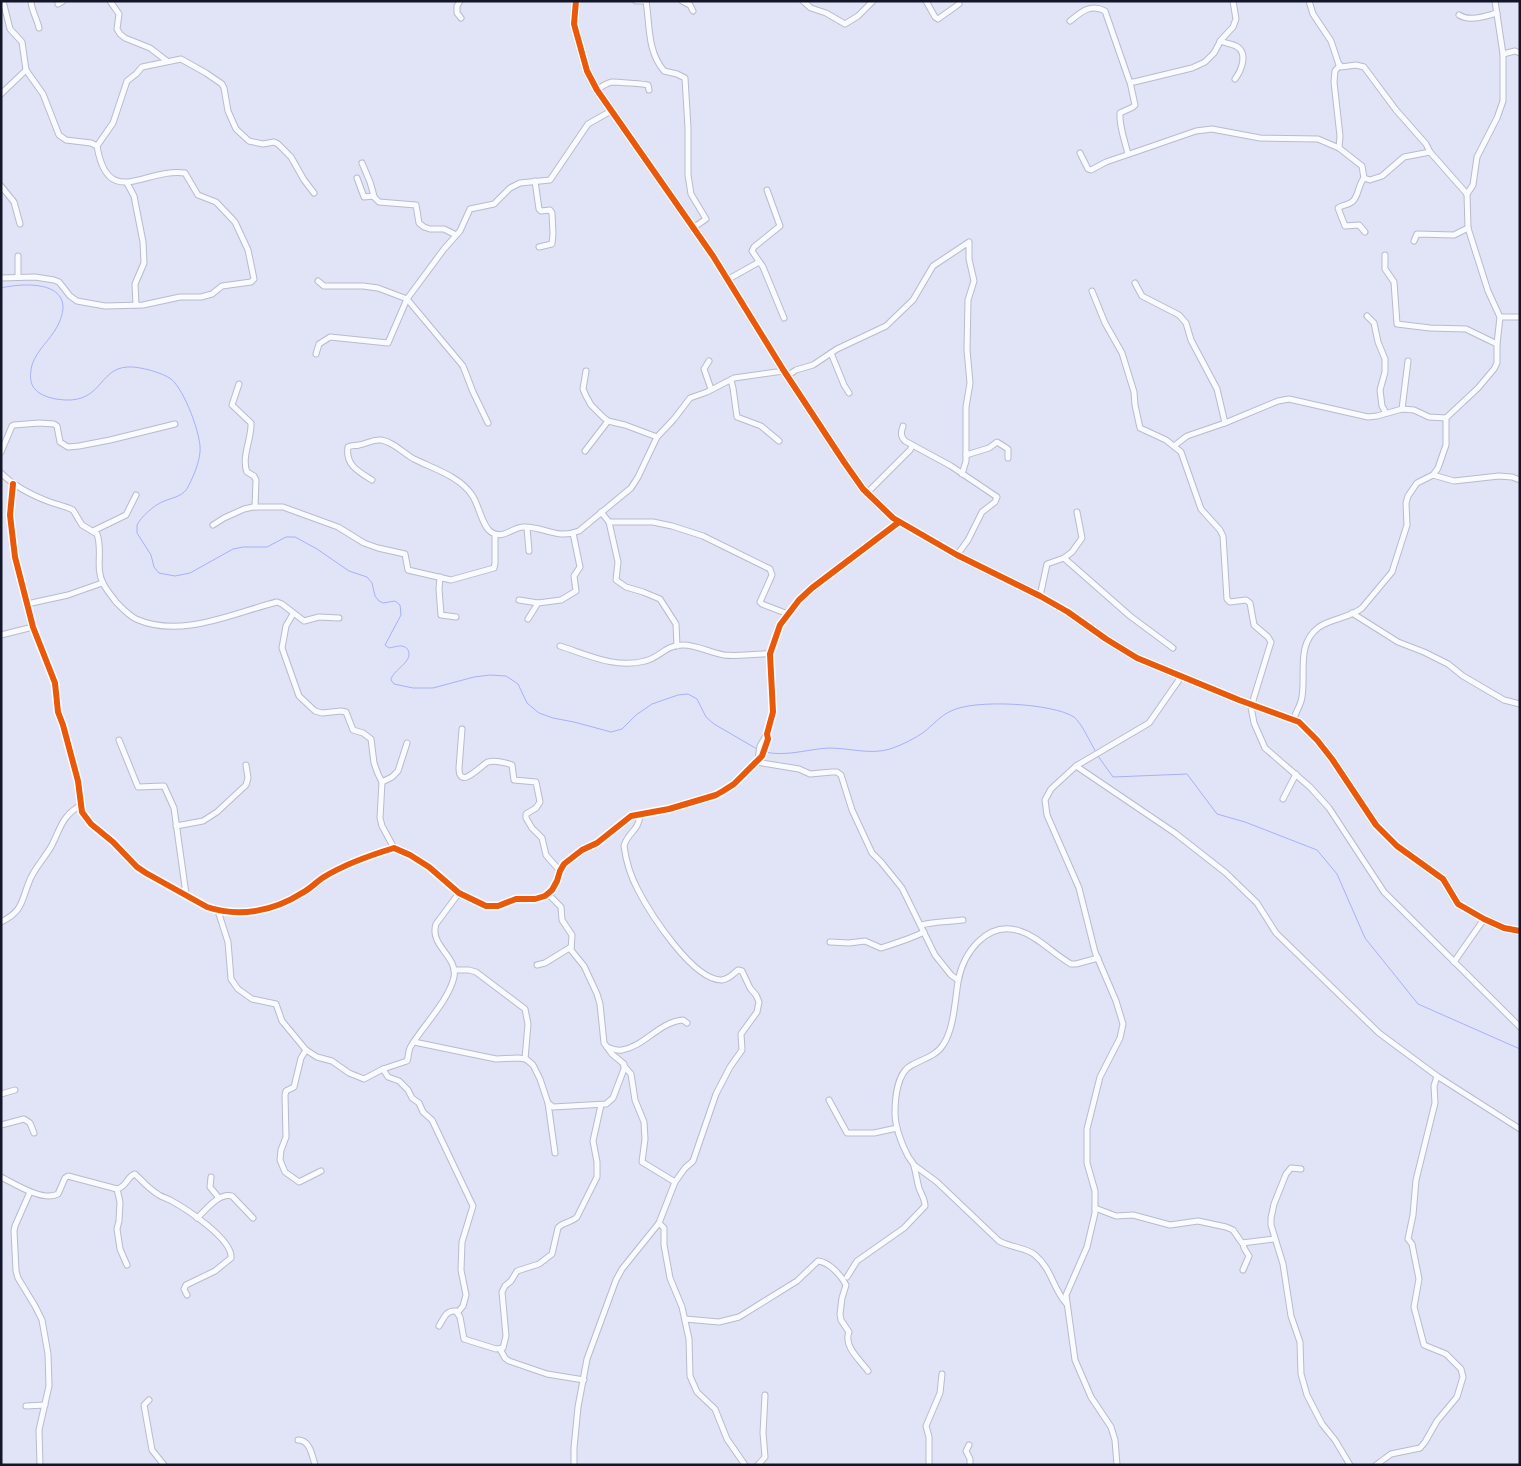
<svg xmlns="http://www.w3.org/2000/svg" width="1521" height="1466" font-family="'Roboto Condensed',sans-serif">
<rect width="100%" height="100%" fill="#e1e4f6"/>
<g fill="none" stroke-linecap="round" stroke-linejoin="round">
<g stroke="#a7b0fa" stroke-width="1">
<path d="M1 288C31 281 80 283 57 327 49 341 37 350 32 365 30 374 29 384 36 390 40 395 50 398 56 399 103 407 97 368 128 367 139 366 163 373 171 379 184 389 202 436 200 452 199 463 194 475 189 485 184 497 173 497 162 502 153 506 141 517 137 525V533L151 555 154 567 159 573 164 574 175 576 190 573 233 549 243 547H267L286 537H295L317 549 349 571 367 577 372 583 375 596 379 601 383 603 395 601 400 605 401 615 385 645 389 648C395 647 404 643 408 650 414 662 392 670 391 680L394 684 413 688H433L474 677 490 675 506 676 518 684 527 703 539 713 553 718 574 722 611 732 622 729 636 715 652 704 678 695 688 694 697 699 706 717 714 724 757 749"/>
<path d="M765 752C786 757 808 749 829 748 850 748 870 755 890 749 902 745 914 739 924 732 933 725 940 716 951 711 974 699 1052 703 1074 717 1081 722 1091 744 1096 752"/>
<path d="M1098 756 1113 777 1187 774 1217 814 1245 822 1317 850 1337 874 1365 938 1418 1004 1520 1049"/>
</g>
<g stroke="#b8bbcd" stroke-width="7">
<g id="street">
<path d="M31 1C31 9 37 19 39 28"/>
<path d="M110 1 119 14 117 29 120 34 125 38 150 48 167 61"/>
<path d="M460 1 457 6V13L461 18"/>
<path d="M636 1H645"/>
<path d="M646 1C650 25 647 51 664 71L677 74 685 78 688 128V175L691 194 706 219 693 228"/>
<path d="M682 1 690 5 693 11"/>
<path d="M803 1 811 8 826 13 845 24 858 16 873 1"/>
<path d="M926 1 935 17 938 19 959 4"/>
<path d="M1309 1 1313 14 1331 41 1339 65 1341 67 1356 65 1364 67 1396 110 1426 144 1430 152"/>
<path d="M58 4 63 1"/>
<path d="M1459 15C1470 22 1485 16 1497 13"/>
<path d="M1070 21C1081 12 1091 3 1105 11L1129 80 1130 82H1134L1192 68 1205 62 1214 53 1221 40 1233 27 1236 19 1233 1"/>
<path d="M1220 41C1225 43 1232 44 1236 46 1249 53 1241 71 1235 79"/>
<path d="M1503 54 1515 51 1520 53"/>
<path d="M597 90C601 87 606 83 612 82 616 82 645 84 648 85L649 90"/>
<path d="M1 94 26 70"/>
<path d="M97 146 113 123 127 81 136 74 142 67 181 59 206 73 222 84 224 88 228 111 236 129 249 141 263 144 274 142 278 144 291 157 304 180 314 193"/>
<path d="M1339 148 1340 136 1334 82 1335 71 1340 65"/>
<path d="M1080 153 1088 169 1091 170 1106 162 1144 149 1196 131 1212 129 1260 138 1318 139 1339 148 1362 166 1364 178 1370 180 1382 176 1404 157 1430 152 1467 194"/>
<path d="M1128 154C1125 141 1119 127 1120 113L1133 107 1135 105 1130 82"/>
<path d="M362 163 370 182 374 196"/>
<path d="M357 178 364 197 373 196 379 202 416 205 419 223 424 227 430 229H444L456 235"/>
<path d="M1364 178C1358 185 1359 195 1353 201 1349 205 1342 205 1338 208L1345 226 1359 225 1365 232"/>
<path d="M535 181 539 209 541 211 550 210 552 213 553 234 552 244 539 247"/>
<path d="M127 183 134 196 143 242 144 263 135 284 136 305"/>
<path d="M1 186 14 202 20 224"/>
<path d="M767 190 780 226 754 247 752 251 763 267 784 318"/>
<path d="M1414 241 1417 234 1454 235 1468 228"/>
<path d="M1385 255V269L1394 282 1397 324 1430 328 1466 329 1497 344"/>
<path d="M18 277V256"/>
<path d="M1 278 35 277 54 280 59 282 70 296 77 301 105 306 143 305 180 297H201L212 294 222 286 251 282 254 279 248 250 235 222 216 202 198 195 185 173C146 167 108 211 97 146L91 143 66 140 59 135 43 94 26 70 22 42 10 29 3 1"/>
<path d="M727 280 759 262"/>
<path d="M318 281 324 286H363L378 288 407 299 463 366 473 392 488 423"/>
<path d="M1135 283 1142 296 1179 315 1186 323 1191 340 1217 389 1225 423 1187 436 1174 446"/>
<path d="M1092 291 1105 323 1122 353 1134 392 1135 405 1140 428 1166 440 1181 452 1201 509 1220 530 1223 536 1227 599 1230 602 1246 600 1250 603 1254 625 1268 637 1271 642 1251 707 1254 723 1265 748 1310 787 1329 808 1384 892 1520 1027"/>
<path d="M1367 316 1374 323 1378 342 1385 359V372L1380 390 1382 406 1386 413"/>
<path d="M1500 317H1520"/>
<path d="M831 353 844 385 849 393"/>
<path d="M316 354 319 344 330 337 388 343 407 299 444 249 460 231 470 209 494 204 510 188 520 183 550 180 588 124 611 111"/>
<path d="M709 361 704 369 711 389"/>
<path d="M586 371 583 389 586 396 591 405 603 417 608 421 625 425 657 437"/>
<path d="M787 376 796 370 813 365 837 349 886 326 913 300 933 266 969 242V259L974 281 968 300 967 350 970 383 966 407V461L962 474"/>
<path d="M731 380 733 388 737 417 761 426 779 441"/>
<path d="M239 384 232 405 251 423C252 438 241 457 247 472L254 476 256 480 255 507"/>
<path d="M1402 409 1408 361"/>
<path d="M1225 423 1278 401 1289 399 1368 417 1377 416 1402 409 1414 410 1429 417 1446 418"/>
<path d="M903 426C901 432 900 436 905 441L951 466 997 497 995 502 982 512 968 540 957 555"/>
<path d="M585 451 608 421"/>
<path d="M1 452 12 426 14 425 39 423 54 424 57 426 60 442 68 447 79 446 110 440 175 424"/>
<path d="M966 455 989 448 997 442 1008 449V458"/>
<path d="M1 473C15 487 31 495 50 502 58 505 66 506 73 510L82 525 97 534C103 550 95 568 103 583 106 590 112 596 116 602 122 608 128 615 136 619 181 639 233 613 277 602L282 604 304 621 319 617 339 618"/>
<path d="M1433 475 1454 481 1499 476 1512 477 1520 480"/>
<path d="M372 480C359 472 345 465 348 447 352 445 355 446 359 445 367 444 372 439 381 440 394 442 403 453 414 459 434 469 459 476 472 495 479 505 482 526 491 532 503 540 511 528 523 527 544 526 556 540 579 531L631 488 638 477 657 437 674 419 690 398 707 392 734 378 784 371"/>
<path d="M13 484 10 515 15 557 33 627 55 683 58 712 63 725 78 781 82 812 91 824 113 842 137 867 146 873 207 907C239 918 274 911 302 893 310 889 316 882 324 877 345 864 371 855 394 848L410 855 429 867 459 893 486 906H498L516 899H535L545 896 552 890 557 881 560 871 564 864 582 850 597 843 631 816 669 809 716 795 723 791 734 784 762 756 768 739 767 734 773 712 770 654 780 625 799 600 812 588 899 522"/>
<path d="M867 493 910 450 912 446"/>
<path d="M601 512 609 522H653L672 526 703 536 770 569 772 575 760 602 762 604 788 614"/>
<path d="M609 522 618 562 616 580 626 587 643 592 660 599 676 624 677 646"/>
<path d="M213 525 224 518 244 509 253 507H283L338 527 364 543 378 548 405 554 408 570 451 580 494 568 495 563V535"/>
<path d="M527 528 529 551"/>
<path d="M93 531 126 515 136 495"/>
<path d="M1064 558 1072 552 1082 538 1077 512"/>
<path d="M440 577 439 589 441 615 456 617"/>
<path d="M1040 596 1047 564 1064 558 1130 616 1173 648"/>
<path d="M519 600 538 603"/>
<path d="M27 604 68 595 102 583"/>
<path d="M1352 613 1398 642 1424 652 1448 664 1463 676 1504 700 1520 704"/>
<path d="M293 614 286 626 282 648 299 696 315 711 322 713 341 711 346 712 353 730 363 733 371 739 374 763 378 774 382 782 380 818 382 826 394 848"/>
<path d="M528 619 538 603 561 600 576 591 574 576 580 567 573 533"/>
<path d="M1 635 33 627"/>
<path d="M560 646C588 655 616 669 645 661 661 657 665 645 683 645 697 645 711 653 724 655 740 657 755 653 770 654"/>
<path d="M1294 719C1296 711 1301 705 1302 697 1306 672 1296 644 1319 627 1332 618 1350 618 1362 608L1392 572 1407 525 1406 503 1408 496 1417 483 1433 475 1438 468 1446 445V418L1478 388 1494 369 1497 363V344L1500 317 1488 291 1468 228 1467 194 1473 185 1477 157 1497 118 1503 101V54L1495 1"/>
<path d="M462 729 459 768C459 792 483 763 488 762 495 760 507 763 512 765L514 780 536 782 540 802 536 808 526 814V818L532 828 542 838 546 855 560 871"/>
<path d="M119 740 138 787 164 786 174 808 186 894"/>
<path d="M758 759 760 746 767 734"/>
<path d="M756 762 799 769 810 774 832 772H837L841 775 852 810 872 853 881 862 902 888 935 955 951 975 958 980"/>
<path d="M1076 766 1175 833 1226 873 1257 903 1276 933 1379 1033 1437 1076 1520 1129"/>
<path d="M382 782 392 777 398 771 407 743"/>
<path d="M1283 799 1296 774"/>
<path d="M176 826 203 821 217 812 246 785 248 778 246 765"/>
<path d="M218 911 228 942 231 979 238 989 252 999 276 1004 282 1021 306 1050 317 1057 332 1061 349 1073 364 1079 383 1069 407 1061C409 1056 408 1050 411 1046 423 1026 449 1000 454 977 458 956 429 946 436 924L459 893"/>
<path d="M1 922C23 911 21 902 29 882 34 868 45 858 52 845 61 827 62 816 81 805"/>
<path d="M921 925C935 921 948 922 963 920"/>
<path d="M830 942 849 943 865 941 881 948C896 943 910 939 924 932"/>
<path d="M1454 962 1484 919"/>
<path d="M537 965 545 963 571 947"/>
<path d="M454 970H469L476 972 525 1009 528 1024 525 1059"/>
<path d="M414 1042 496 1059 518 1058 526 1059 533 1065 540 1079 548 1103 553 1107 606 1104 613 1098 624 1069V1064L612 1054 604 1043 600 1004 597 994 584 966 571 950 572 935 562 920 561 907 548 894"/>
<path d="M607 1047C612 1049 617 1051 622 1050 645 1046 659 1022 683 1020L687 1023"/>
<path d="M306 1050 301 1058 294 1087 286 1091 285 1095 286 1137 281 1150 280 1160 285 1172 299 1182 321 1171"/>
<path d="M624 1066 631 1074 635 1100 644 1122 645 1139 642 1162 675 1182"/>
<path d="M383 1069 388 1077 399 1081 408 1090 412 1098 419 1103 423 1112 432 1120 473 1206 462 1242 461 1270 466 1295 463 1306 458 1312"/>
<path d="M1 1094 15 1090"/>
<path d="M829 1100 847 1133H874L897 1128"/>
<path d="M548 1103 555 1153"/>
<path d="M1 1125 24 1119 30 1123 34 1133"/>
<path d="M914 1165 937 1182 999 1241C1009 1247 1028 1248 1035 1255 1052 1269 1053 1289 1066 1303"/>
<path d="M1301 1169 1291 1168 1286 1174 1274 1204 1271 1218V1225L1283 1264 1291 1316 1300 1342 1301 1374 1307 1395 1322 1424 1335 1440 1350 1465"/>
<path d="M1 1177C15 1184 43 1202 58 1194L65 1178 68 1176 117 1189C127 1187 127 1176 135 1174 142 1181 150 1190 159 1195 162 1197 166 1198 170 1200 185 1208 233 1239 231 1258L215 1271 186 1285 184 1289 187 1295"/>
<path d="M211 1177 210 1187 219 1198"/>
<path d="M117 1189 120 1202 119 1221 117 1229 120 1249 127 1265"/>
<path d="M30 1192 15 1226 14 1231 16 1271 18 1278 35 1306 42 1320 48 1354 49 1386 39 1430 40 1465"/>
<path d="M1095 1208 1116 1216 1133 1215 1170 1225 1198 1221 1226 1227 1233 1230 1242 1243 1274 1239"/>
<path d="M197 1218C206 1210 219 1192 232 1196L253 1218"/>
<path d="M659 1223 664 1228V1245L670 1278 682 1307 689 1339 690 1376 697 1392 715 1409 727 1439 745 1465"/>
<path d="M1243 1270 1249 1256 1244 1248 1243 1243"/>
<path d="M847 1277 857 1261 904 1228 925 1206C925 1199 921 1194 919 1188 917 1181 916 1173 914 1166 914 1163 910 1160 908 1156 902 1145 895 1127 895 1113 895 1099 897 1072 912 1065 923 1059 936 1056 943 1045 954 1029 955 1000 958 982 963 953 987 920 1020 931 1039 937 1053 954 1071 964H1076L1098 958"/>
<path d="M685 1319 719 1322 739 1317 797 1281 818 1261C829 1262 841 1275 846 1285L842 1298 840 1314 841 1320 849 1332C843 1346 860 1360 868 1371"/>
<path d="M439 1326C444 1318 446 1310 456 1311L460 1317 464 1339 496 1349 503 1348 506 1336 502 1292 505 1286 511 1281 517 1271 539 1264 552 1254 558 1228C562 1222 571 1223 577 1217L597 1177V1162L593 1141 601 1105"/>
<path d="M500 1349 505 1358 509 1361 547 1374 584 1380"/>
<path d="M149 1400 144 1405 152 1450 164 1465"/>
<path d="M26 1406 45 1405"/>
<path d="M298 1440C310 1440 312 1455 315 1465"/>
<path d="M969 1445 966 1451 970 1459V1465"/>
<path d="M574 1465V1448L578 1407 587 1359 616 1280 622 1269 659 1223 675 1182 685 1168 693 1161 716 1094 730 1067 742 1050 741 1034 757 1012 759 1002 756 995 750 988 742 971 738 970C732 975 729 979 722 980 693 981 650 913 638 890 631 877 626 861 624 846 628 831 639 832 640 814"/>
<path d="M758 1465 765 1457 763 1433 765 1395"/>
<path d="M929 1465V1437L926 1426 940 1393 942 1374"/>
<path d="M1117 1465 1115 1440 1111 1427 1091 1397 1075 1360 1066 1295 1087 1247 1095 1213V1191L1087 1163V1129L1100 1077 1120 1038 1123 1024 1116 1001 1095 952 1079 888 1047 815 1045 800 1051 789 1076 766 1149 723 1181 677"/>
<path d="M1376 1465 1391 1454 1420 1448 1425 1442 1437 1421 1457 1397 1463 1377 1461 1369 1446 1354 1424 1345 1414 1307 1419 1279 1412 1244 1408 1239 1413 1215 1416 1180 1435 1103 1434 1086 1437 1076"/>
</g>
</g>
<g stroke="#b8bbcd" stroke-width="9">
<path id="secondary" d="M576 1 574 24 587 71 597 90 713 256 784 371 844 462 863 489 893 518 957 555 1040 596 1068 612 1106 639 1137 658 1239 700 1299 722 1317 740 1332 759 1376 825 1397 846 1443 879 1458 904 1484 919 1504 928 1520 931"/>
</g>
<use href="#street" stroke="#fafbfe" stroke-width="5"/>
<use href="#secondary" stroke="#fafbfe" stroke-width="7"/>
<g stroke="#fff" stroke-width="9">
<g id="cycleway">
<path d="M576 1 574 24 587 71 597 90 713 256 784 371 844 462 863 489 893 518 957 555 1040 596 1068 612 1106 639 1137 658 1239 700 1299 722 1317 740 1332 759 1376 825 1397 846 1443 879 1458 904 1484 919 1504 928 1520 931"/>
<path d="M13 484 10 515 15 557 33 627 55 683 58 712 63 725 78 781 82 812 91 824 113 842 137 867 146 873 207 907C239 918 274 911 302 893 310 889 316 882 324 877 345 864 371 855 394 848L410 855 429 867 459 893 486 906H498L516 899H535L545 896 552 890 557 881 560 871 564 864 582 850 597 843 631 816 669 809 716 795 723 791 734 784 762 756 768 739 767 734 773 712 770 654 780 625 799 600 812 588 899 522"/>
</g>
</g>
<use href="#cycleway" stroke="#e8590c" stroke-width="6"/>
</g>
<rect width="1521" height="1466" fill="none" stroke="#131528" stroke-width="5"/>
</svg>
